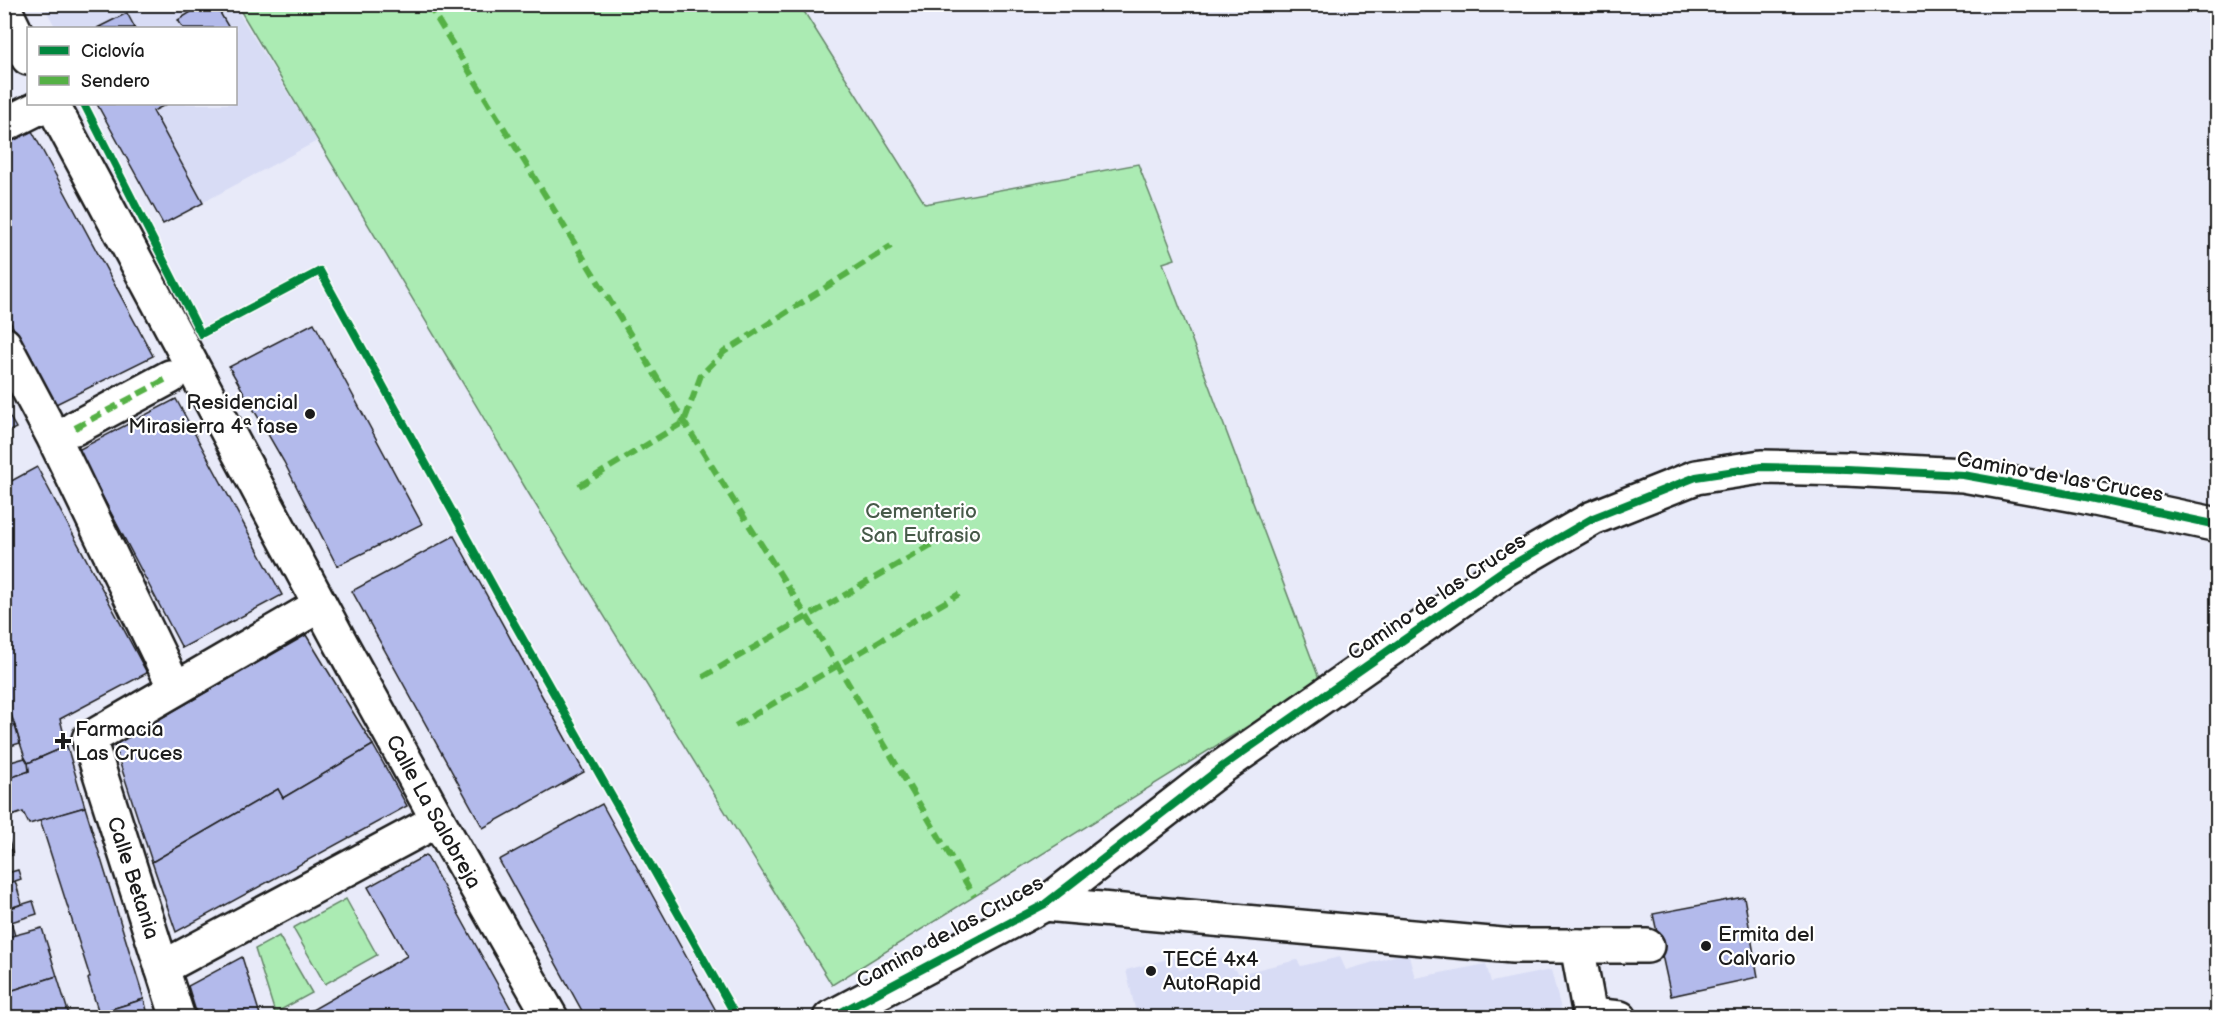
<svg xmlns="http://www.w3.org/2000/svg" width="2222" height="1022" font-family="'Balsamiq Sans',sans-serif">
<rect width="100%" height="100%" fill="#e8eaf9"/>
<filter id="ink" filterUnits="userSpaceOnUse"><feTurbulence type="fractalNoise" baseFrequency=".0167" numOctaves="2"/><feDisplacementMap in="SourceGraphic" scale="12" xChannelSelector="R" yChannelSelector="G"/><feConvolveMatrix kernelMatrix="1 2 1 2 8 2 1 2 1" color-interpolation-filters="sRGB"/></filter>
<g filter="url(#ink)">
<g fill="#d8dcf5">
<path d="M43 5H234L317 141 163 224 97 104H236V28H56Z"/>
<path d="M1408 952 1415 978 1486 964 1491 982 1551 970 1563 1017H1137L1126 970 1175 957 1179 970 1222 958 1239 974 1297 960 1301 966 1340 957 1346 970Z"/>
</g>
<g fill="#abebb3" stroke="#648468" stroke-width="1.5">
<path d="M237 5H800L925 204 1138 164 1175 259 1163 263 1320 681 832 985 529 494Z"/>
<path d="M346 899 377 955 325 984 293 928Z"/>
<path d="M279 936 312 993 275 1013 255 949Z"/>
</g>
<g fill="#b3baeb" stroke="#1c1c1c" stroke-width="1.5">
<path d="M204 4H215L229 28H183L178 20Z"/>
<path d="M127 13 135 28H97Z"/>
<path d="M97 104H167L153 111 203 203 163 224Z"/>
<path d="M32 131 153 356 54 405 4 310V145Z"/>
<path d="M314 323 422 524 337 566 284 462 229 367Z"/>
<path d="M176 399 282 595 182 648 78 450Z"/>
<path d="M4 407 16 428 4 434Z"/>
<path d="M37 467 147 673 60 719 67 746 28 763 25 758 4 694V485Z"/>
<path d="M454 536 584 772 483 828 352 591Z"/>
<path d="M306 635 373 745 283 798 278 789 152 862 114 745Z"/>
<path d="M9 708 15 726 4 730V710Z"/>
<path d="M15 726 20 743 4 748V730Z"/>
<path d="M373 745 407 806 176 932 152 862 278 789 283 798Z"/>
<path d="M67 746 85 807 29 824 23 812 4 819V796H6L4 780 29 771 28 763Z"/>
<path d="M4 756 7 763 25 758 28 763 29 771 4 780Z"/>
<path d="M602 804 720 1018H586L499 860Z"/>
<path d="M85 807 144 999 99 1013 88 979 90 977 40 820Z"/>
<path d="M6 831 13 855 4 857V832Z"/>
<path d="M426 855 516 1018H298L407 956 368 887Z"/>
<path d="M18 870 21 879 4 885V874Z"/>
<path d="M15 881 22 904 4 910V885Z"/>
<path d="M1744 897 1758 977 1671 996 1653 914Z"/>
<path d="M33 901 37 914 11 922 15 936 4 938V910Z"/>
<path d="M42 928 57 976 4 993V938Z"/>
<path d="M242 957 261 1018H198L188 986Z"/>
<path d="M57 976 70 1018H4V993Z"/>
<path d="M144 999 149 1018H85L99 1013Z"/>
</g>
<g fill="none" stroke-linecap="round" stroke-linejoin="round">
<g stroke="#1c1c1c" stroke-width="38">
<g id="minor">
<path d="M4 8 28 58"/>
<path id="s1" d="M52 104 338 638 438 820 551 1018"/>
<path d="M4 125 46 104"/>
<path d="M4 344 53 436 175 688"/>
<path d="M75 428 170 377"/>
<path d="M1045 904 1513 946H1647"/>
<path d="M1577 946 1590 1015 1620 1018"/>
<path d="M162 968 438 820"/>
<path d="M178 1018 89 739 320 605"/>
<path d="M830 1018 1045 904 1223 766 1505 569 1593 518 1696 477 1761 467 1847 469 1963 475 2081 496 2218 525"/>
</g>
</g>
<use href="#minor" stroke="#fff" stroke-width="33"/>
<g stroke="#55b145" stroke-width="6" stroke-dasharray="12 6" stroke-linecap="butt">
<path d="M428 4 684 422 838 666 974 896"/>
<path d="M75 428 170 377"/>
<path d="M579 486 684 422 701 375 724 352 891 246"/>
<path d="M703 677 931 545"/>
<path d="M735 726 959 594"/>
</g>
<g stroke="#fff" stroke-width="11">
<g id="cycleway">
<path d="M84 104 201 334 320 271 497 593 737 1018"/>
<path d="M830 1018 1045 904 1223 766 1505 569 1593 518 1696 477 1761 467 1847 469 1963 475 2081 496 2218 525"/>
</g>
</g>
<use href="#cycleway" stroke="#00873e" stroke-width="8"/>
</g>
</g>
<g fill="#1c1c1c" stroke="#fff" stroke-width="2">
<circle cx="310" cy="414" r="6"/>
<path d="M60 732h6v6h6v6h-6v6h-6v-6h-6v-6h6z"/>
<circle cx="1706" cy="946" r="6"/>
<circle cx="1151" cy="971" r="6"/>
</g>
<g text-anchor="middle" dominant-baseline="central" stroke-width="4.5" stroke-linejoin="round" paint-order="stroke">
<g font-size="21" fill="#1c1c1c" stroke="#fff" text-anchor="start">
<text x="298" y="402" text-anchor="end">Residencial<tspan x="298" dy="24">Mirasierra 4ª fase</tspan></text>
<text x="75" y="729">Farmacia<tspan x="75" dy="24">Las Cruces</tspan></text>
<text x="1718" y="934">Ermita del<tspan x="1718" dy="24">Calvario</tspan></text>
<text x="1163" y="959">TECÉ 4x4<tspan x="1163" dy="24">AutoRapid</tspan></text>
</g>
<g font-size="21" fill="#1c1c1c" stroke="#fff">
<text transform="translate(2060 477) rotate(10)">Camino de las Cruces</text>
<text transform="translate(1437 597) rotate(-34)">Camino de las Cruces</text>
<text stroke="none"><textPath href="#s1" startOffset="804">Calle La Salobreja</textPath></text>
<text transform="translate(133 878) rotate(72)">Calle Betania</text>
<text transform="translate(950 932) rotate(-29)">Camino de las Cruces</text>
</g>
<g font-size="21" fill="#475a49" stroke="#fff">
<text x="921" y="511">Cementerio<tspan x="921" dy="24">San Eufrasio</tspan></text>
</g>
</g>
<rect width="2222" height="1022" fill="none" stroke="#fff" stroke-width="24"/>
<rect x="12" y="12" width="2198" height="998" fill="none" stroke="#1c1c1c" stroke-width="2" filter="url(#ink)"/>
<rect x="27" y="27" width="210" height="78" fill="#ffffff" stroke="#a4a4a4" stroke-width="1.5"/>
<rect x="39" y="46" width="30" height="9" fill="#00873e" stroke="#a4a4a4" stroke-width="1.5"/>
<text x="81" y="57" font-size="18" fill="#1c1c1c">Ciclovía</text>
<rect x="39" y="76" width="30" height="9" fill="#55b145" stroke="#a4a4a4" stroke-width="1.5"/>
<text x="81" y="87" font-size="18" fill="#1c1c1c">Sendero</text>
</svg>
